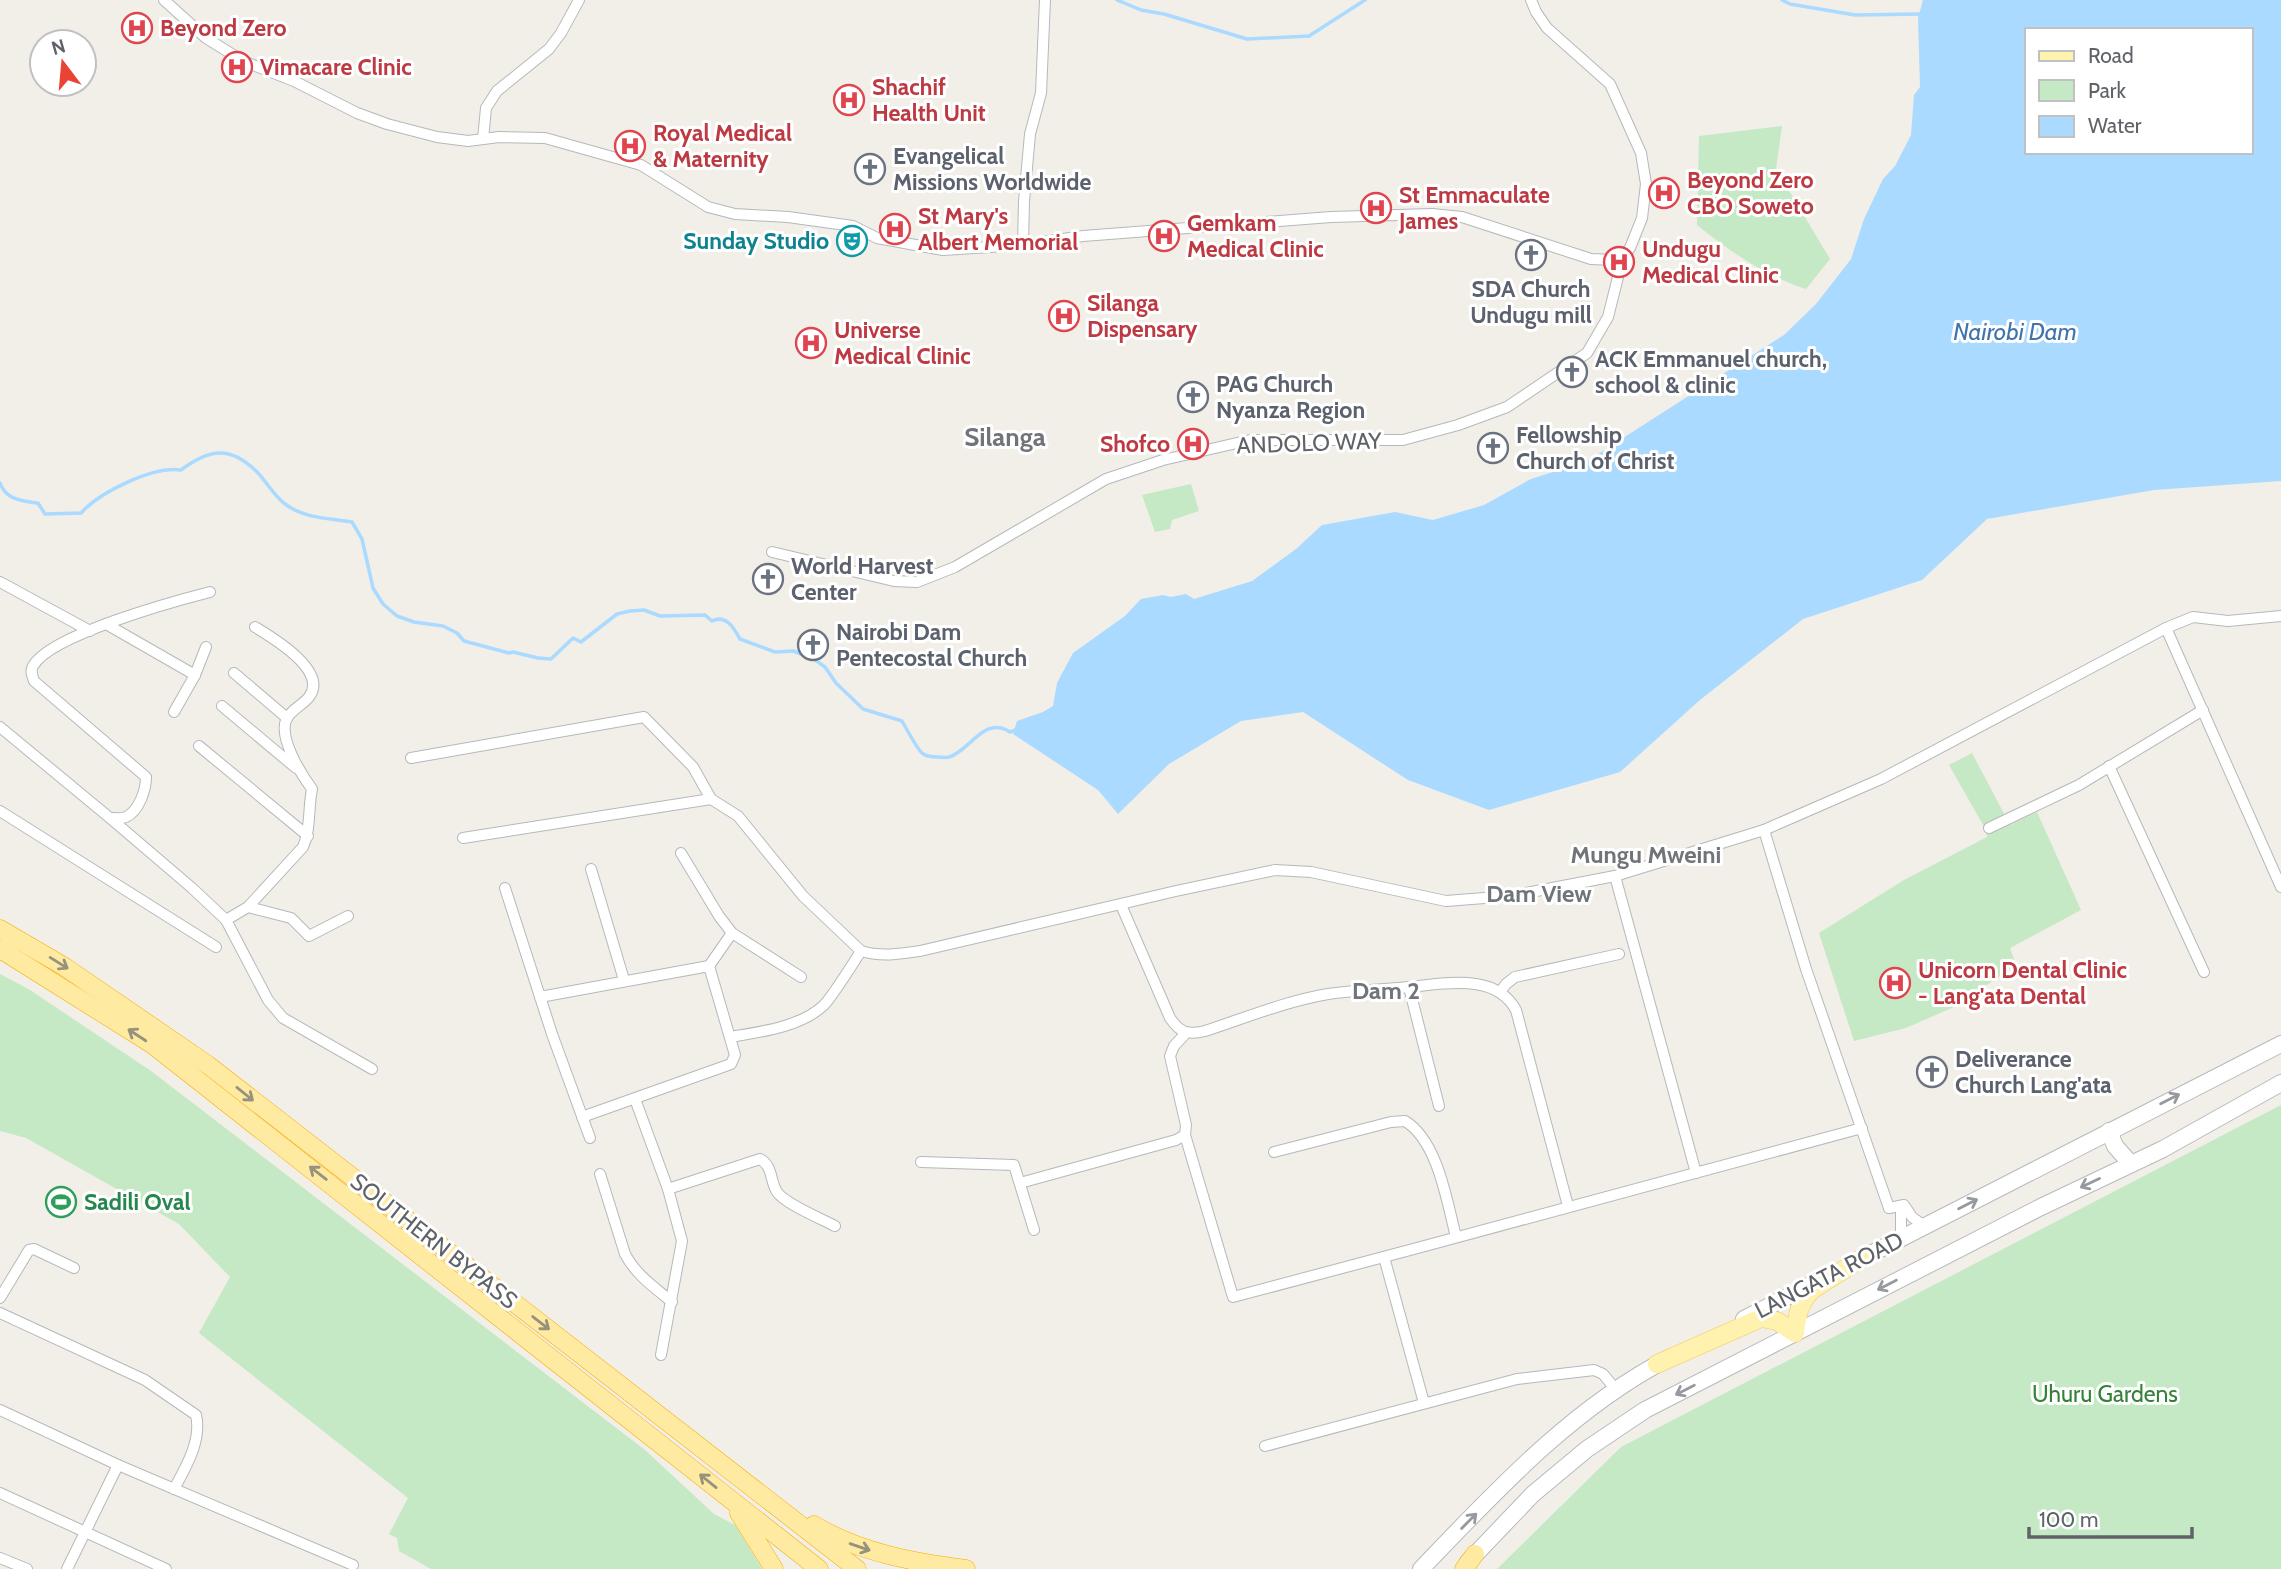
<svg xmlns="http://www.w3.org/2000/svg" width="2281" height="1569" font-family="Cabin,sans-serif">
<rect width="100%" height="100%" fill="#f1efe8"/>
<g fill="#c5e8c5">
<path d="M1782 126 1776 169 1830 259 1806 289C1765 276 1731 252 1697 225L1699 136Z"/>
<path d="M1191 484 1199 511 1172 520 1170 529 1155 532 1142 495Z"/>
<path d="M1972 753 2010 825 2037 812 2081 910 2010 948 2016 965 1956 1006 1906 1028 1854 1041 1819 933 1904 880 1987 837 1986 830 1949 765Z"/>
<path d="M0 974 30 990 151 1071 645 1450 714 1514 735 1525 762 1569H431L399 1551 397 1538 389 1534 408 1498 199 1333 230 1277 179 1224 26 1138 0 1131Z"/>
<path d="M2281 1105V1569H1497L1621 1447Z"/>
</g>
<path fill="#aadaff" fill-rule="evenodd" d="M1923 0H2281V481L2154 490 1987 519 1922 580 1803 619 1700 700 1620 772 1489 810 1408 780 1303 712 1241 721 1169 764 1118 814 1098 790 1013 734 1017 721 1043 712 1053 706 1057 683 1073 653 1125 616 1141 599 1163 595 1171 597 1186 594 1194 599 1252 581 1296 549 1322 525 1395 512 1433 520 1484 505 1531 479 1587 461 1784 335 1816 304 1851 259 1864 219 1883 179 1895 166 1911 135 1914 95 1920 87 1918 18ZM2027 30H2251V152H2027Z"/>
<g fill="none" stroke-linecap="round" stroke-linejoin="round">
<g stroke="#aadaff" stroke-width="3.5">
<path d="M1117 0 1141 10 1164 14 1247 39 1309 36 1365 0"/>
<path d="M1782 0 1790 4 1855 15 1921 14"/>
<path d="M0 483C6 500 22 501 38 503L45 514 81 513C100 492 153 466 181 470 209 449 230 445 257 472 267 482 273 495 285 504 305 519 329 518 352 522L362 539 373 588 383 604 397 616 414 622 443 626 457 633 464 641 509 653 513 652 538 658 551 659 573 638 581 642 617 614 630 611 644 610 660 616 705 615 712 621C726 614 734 628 740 639L775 652 793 651 814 659 825 667 836 683 863 709 902 721C906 728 918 750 922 753 926 757 933 757 938 757 942 757 945 758 949 757 970 751 984 715 1010 732L1018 729"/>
</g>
<g stroke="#b5b8bc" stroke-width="12">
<g id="minor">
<path d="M164 0 206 38 243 61 294 81 357 113 387 124 437 137 468 141 499 137 545 138 641 165 708 207 735 214 788 217 853 226 877 238 943 250 1023 245 1083 236 1331 217 1432 214 1462 217 1591 259 1615 260 1623 257 1630 248 1642 218 1646 184 1641 153 1610 84 1547 28 1536 12 1531 0"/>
<path d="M483 139 486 108 497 91 549 49 561 33 579 0"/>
<path d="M1023 245 1024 201 1030 134 1041 93 1045 0"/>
<path d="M772 552 894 581 917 582 955 567 1106 479 1163 460 1250 440H1403L1458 425 1507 407 1587 353 1608 317 1623 257"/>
<path d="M0 582 90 631"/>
<path d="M106 624 195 675"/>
<path d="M255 627C273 638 329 671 309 697 302 706 291 709 286 720 279 739 301 774 312 789 308 808 311 829 303 847L248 907 226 920 268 1000 283 1018 372 1069"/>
<path d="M2166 628 2193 617 2228 621 2281 616"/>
<path d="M234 673 287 718"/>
<path d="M222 706 296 768"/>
<path d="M174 712 195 675 206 647"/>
<path d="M0 727 110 818C115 818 122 819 126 817 139 811 146 790 146 777L34 681C32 675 30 671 33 666 50 635 175 601 210 592"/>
<path d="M199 746 308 836"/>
<path d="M411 758 644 717 693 767 711 799 738 816 803 896 861 951C881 957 900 954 920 951L1176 891 1275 870 1311 872 1446 901 1510 896 1615 876 1764 830 1881 779 2166 628 2281 887"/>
<path d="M2109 766 2204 972"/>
<path d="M0 811 216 947"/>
<path d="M110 818 192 888 226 920"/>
<path d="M1989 828 2079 785 2203 710"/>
<path d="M1764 830 1806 969 1889 1208"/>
<path d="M463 838 711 799"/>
<path d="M681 853 719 916 732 933 801 977"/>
<path d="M591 869 624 980"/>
<path d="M1615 876 1696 1173"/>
<path d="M505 888 552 1034 590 1138"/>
<path d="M1121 905 1170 1018C1180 1033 1188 1035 1205 1031 1245 1018 1286 1001 1328 994 1355 990 1381 990 1408 987 1444 984 1495 972 1516 1010L1568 1206"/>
<path d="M248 907 291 918 309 936 348 916"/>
<path d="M709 966 732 933"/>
<path d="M1409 987 1439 1106"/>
<path d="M1500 992 1506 984 1515 977 1619 954"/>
<path d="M540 997 709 966 735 1055 731 1064 582 1117"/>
<path d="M730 1037C760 1032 801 1027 824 1005 832 997 854 962 861 951"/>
<path d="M635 1099 668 1189 682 1241 661 1355"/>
<path d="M1185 1135 1233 1297C1443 1242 1652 1184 1862 1128"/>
<path d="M1274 1152 1391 1122 1405 1121C1438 1141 1447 1202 1456 1237"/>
<path d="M921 1162 1014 1165 1034 1230"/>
<path d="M600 1174 625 1254C636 1275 654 1287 672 1302"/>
<path d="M1020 1183 1176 1140 1185 1135 1186 1125 1170 1056 1174 1046 1186 1033"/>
<path d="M668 1189 760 1159C773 1166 770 1181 777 1192 785 1204 822 1219 835 1226"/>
<path d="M1896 1207H1900L1901 1211V1238"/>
<path d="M1889 1208 1904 1205 1912 1217 1924 1226"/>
<path d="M1384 1257 1424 1403"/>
<path d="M0 1298 29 1250 34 1249 74 1268"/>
<path d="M0 1313 145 1380 196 1415C202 1440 186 1467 174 1489"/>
<path d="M0 1410 118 1465 353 1565"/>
<path d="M1265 1446 1517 1379 1594 1370 1603 1374 1617 1391"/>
<path d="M0 1493 166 1569"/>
<path d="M0 1558 27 1569"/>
<path d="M67 1569 118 1465"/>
</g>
</g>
<g stroke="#b6babf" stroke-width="18">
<g id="secondary">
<path d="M2109 1131 2115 1146 2131 1164"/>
<path d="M1853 1263 2281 1044"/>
<path d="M1744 1319 1818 1281"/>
<path d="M1468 1562 1533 1494 1587 1449 1645 1410 2041 1207 2163 1149 2281 1083"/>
<path d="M1421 1569C1495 1492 1572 1408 1669 1358"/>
</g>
</g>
<g stroke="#f2c960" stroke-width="19">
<path id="primary" d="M1657 1364 1761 1318 1777 1321 1795 1333C1797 1315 1799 1303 1812 1290L1864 1257"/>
</g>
<g stroke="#f9ab00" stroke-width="19">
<g id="trunk">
<path d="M0 929 65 967 208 1065 857 1569"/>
<path d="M0 949 153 1045 819 1569"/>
<path d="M739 1513 774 1569"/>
<path d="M814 1525C860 1553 914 1562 966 1569"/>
<path d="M1464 1569 1475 1554"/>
</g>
</g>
<use href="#minor" stroke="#fff" stroke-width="10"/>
<use href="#secondary" stroke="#fff" stroke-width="16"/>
<use href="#primary" stroke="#fff2af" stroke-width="18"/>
<use href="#trunk" stroke="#feeaa1" stroke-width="18"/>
</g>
<defs><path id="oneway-shaft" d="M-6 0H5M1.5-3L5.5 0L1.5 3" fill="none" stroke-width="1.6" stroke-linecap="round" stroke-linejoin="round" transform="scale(1.75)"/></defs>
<g stroke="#97927c">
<use href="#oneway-shaft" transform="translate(59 963) rotate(32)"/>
<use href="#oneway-shaft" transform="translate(137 1035) rotate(-147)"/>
<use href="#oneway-shaft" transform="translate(245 1094) rotate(39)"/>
<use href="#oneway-shaft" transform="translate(318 1173) rotate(-142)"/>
<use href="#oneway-shaft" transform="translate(541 1323) rotate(38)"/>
<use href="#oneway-shaft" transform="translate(708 1481) rotate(-141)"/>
<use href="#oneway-shaft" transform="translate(860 1547) rotate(19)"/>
</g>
<g stroke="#979a9d">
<use href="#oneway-shaft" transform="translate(2170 1099) rotate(-27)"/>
<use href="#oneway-shaft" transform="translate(2090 1183) rotate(155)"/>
<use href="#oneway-shaft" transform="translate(1968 1204) rotate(-27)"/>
<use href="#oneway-shaft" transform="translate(1887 1285) rotate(153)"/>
<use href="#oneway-shaft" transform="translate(1685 1390) rotate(153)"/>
<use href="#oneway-shaft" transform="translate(1469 1521) rotate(-45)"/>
</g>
<defs>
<g id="hospital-ring" transform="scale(1.575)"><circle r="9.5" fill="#fff" stroke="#e0444e" stroke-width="1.5"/><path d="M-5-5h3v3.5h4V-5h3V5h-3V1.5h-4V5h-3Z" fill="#e0444e"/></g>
<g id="church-ring" transform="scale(1.575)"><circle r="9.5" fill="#fff" stroke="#6b7280" stroke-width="1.5"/><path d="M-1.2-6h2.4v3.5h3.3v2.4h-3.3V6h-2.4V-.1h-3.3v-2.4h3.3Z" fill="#6b7280"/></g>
<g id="theatre-ring" transform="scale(1.575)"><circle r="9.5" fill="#fff" stroke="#0f9aa8" stroke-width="1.5"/><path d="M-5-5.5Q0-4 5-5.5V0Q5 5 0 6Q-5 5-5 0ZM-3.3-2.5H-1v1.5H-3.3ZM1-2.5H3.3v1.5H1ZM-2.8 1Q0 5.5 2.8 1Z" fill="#0f9aa8"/></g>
<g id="stadium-ring" transform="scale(1.575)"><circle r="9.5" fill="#fff" stroke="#2e9e5b" stroke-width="1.5"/><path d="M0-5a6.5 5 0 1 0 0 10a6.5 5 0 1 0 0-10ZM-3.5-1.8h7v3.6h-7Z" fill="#2e9e5b"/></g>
</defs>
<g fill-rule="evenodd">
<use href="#hospital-ring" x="137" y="28"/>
<use href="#hospital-ring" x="237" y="67"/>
<use href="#hospital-ring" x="849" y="100"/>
<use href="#hospital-ring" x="630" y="146"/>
<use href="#church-ring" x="870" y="169"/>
<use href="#hospital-ring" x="1664" y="193"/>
<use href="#hospital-ring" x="1376" y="208"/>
<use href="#hospital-ring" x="895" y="229"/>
<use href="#hospital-ring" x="1164" y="236"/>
<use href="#theatre-ring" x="852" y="241"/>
<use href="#church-ring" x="1531" y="255"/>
<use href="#hospital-ring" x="1619" y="262"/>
<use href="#hospital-ring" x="1064" y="316"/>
<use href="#hospital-ring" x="811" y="343"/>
<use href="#church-ring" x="1572" y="372"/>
<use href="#church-ring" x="1193" y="397"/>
<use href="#hospital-ring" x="1193" y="444"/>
<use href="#church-ring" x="1493" y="448"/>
<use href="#church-ring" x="768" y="579"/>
<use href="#church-ring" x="813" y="645"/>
<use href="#hospital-ring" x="1895" y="983"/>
<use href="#church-ring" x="1932" y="1072"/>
<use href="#stadium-ring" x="61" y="1202"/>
</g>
<g text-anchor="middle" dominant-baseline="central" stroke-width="6" stroke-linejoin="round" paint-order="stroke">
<g font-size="23" font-weight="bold" fill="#be3a42" stroke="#fff" text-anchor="start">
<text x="160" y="28">Beyond Zero</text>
<text x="260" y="67">Vimacare Clinic</text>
<text x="872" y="87">Shachif<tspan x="872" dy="26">Health Unit</tspan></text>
<text x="653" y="133">Royal Medical<tspan x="653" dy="26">&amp; Maternity</tspan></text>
<text x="1687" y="180">Beyond Zero<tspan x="1687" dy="26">CBO Soweto</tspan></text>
<text x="1399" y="195">St Emmaculate<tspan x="1399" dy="26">James</tspan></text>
<text x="918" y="216">St Mary's<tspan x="918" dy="26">Albert Memorial</tspan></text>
<text x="1187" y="223">Gemkam<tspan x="1187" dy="26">Medical Clinic</tspan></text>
<text x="1642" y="249">Undugu<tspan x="1642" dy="26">Medical Clinic</tspan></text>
<text x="1087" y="303">Silanga<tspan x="1087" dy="26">Dispensary</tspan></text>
<text x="834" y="330">Universe<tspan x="834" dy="26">Medical Clinic</tspan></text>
<text x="1170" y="444" text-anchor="end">Shofco</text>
<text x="1918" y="970">Unicorn Dental Clinic<tspan x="1918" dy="26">- Lang'ata Dental</tspan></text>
</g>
<g font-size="23" font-weight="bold" fill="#5b616d" stroke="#fff" text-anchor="start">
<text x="893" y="156">Evangelical<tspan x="893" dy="26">Missions Worldwide</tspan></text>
<text x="1531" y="289" text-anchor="middle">SDA Church<tspan x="1531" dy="26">Undugu mill</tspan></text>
<text x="1595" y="359">ACK Emmanuel church,<tspan x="1595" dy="26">school &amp; clinic</tspan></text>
<text x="1216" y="384">PAG Church<tspan x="1216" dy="26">Nyanza Region</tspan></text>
<text x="1516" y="435">Fellowship<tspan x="1516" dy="26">Church of Christ</tspan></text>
<text x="791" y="566">World Harvest<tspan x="791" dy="26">Center</tspan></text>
<text x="836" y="632">Nairobi Dam<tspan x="836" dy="26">Pentecostal Church</tspan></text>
<text x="1955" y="1059">Deliverance<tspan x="1955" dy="26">Church Lang'ata</tspan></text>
</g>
<g font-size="23" font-weight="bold" fill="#0d838f" stroke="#fff" text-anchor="end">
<text x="829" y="241">Sunday Studio</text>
</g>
<g font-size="23" fill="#5f6368" stroke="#fff">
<text transform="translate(1309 443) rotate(-2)">ANDOLO WAY</text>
<text transform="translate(434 1241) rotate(38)">SOUTHERN BYPASS</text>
<text transform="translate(1829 1275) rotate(-27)">LANGATA ROAD</text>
</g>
<g font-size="23" font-weight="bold" fill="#27864d" stroke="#fff" text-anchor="start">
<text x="84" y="1202">Sadili Oval</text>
</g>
<g font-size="23" fill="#348238" stroke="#fff">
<text x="2105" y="1394">Uhuru Gardens</text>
</g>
<g font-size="24" font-style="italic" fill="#4174aa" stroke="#fff">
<text x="2015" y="331">Nairobi Dam</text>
</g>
<g font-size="24" font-weight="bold" fill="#70757a" stroke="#fff">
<text x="1646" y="854">Mungu Mweini</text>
<text x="1539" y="893">Dam View</text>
<text x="1386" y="990">Dam 2</text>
</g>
<g font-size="26" font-weight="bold" fill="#70757a" stroke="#fff">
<text x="1005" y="437">Silanga</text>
</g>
</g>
<rect x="2025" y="28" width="228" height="126" fill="#ffffff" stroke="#bfc1c3" stroke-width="2"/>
<rect x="2039" y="51" width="35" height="10" fill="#fff2af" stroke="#bfc1c3" stroke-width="2"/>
<text x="2088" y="63" font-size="21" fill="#5f6368">Road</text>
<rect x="2039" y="80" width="35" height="21" fill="#c5e8c5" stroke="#bfc1c3" stroke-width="2"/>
<text x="2088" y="98" font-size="21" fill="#5f6368">Park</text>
<rect x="2039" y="116" width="35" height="21" fill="#aadaff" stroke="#bfc1c3" stroke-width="2"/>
<text x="2088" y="133" font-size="21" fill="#5f6368">Water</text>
<g transform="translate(63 63) rotate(344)"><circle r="33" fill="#ffffff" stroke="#bfc1c3" stroke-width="2"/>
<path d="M0-5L12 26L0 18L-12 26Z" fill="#ea4335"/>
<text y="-10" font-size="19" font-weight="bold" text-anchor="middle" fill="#5f6368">N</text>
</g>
<path d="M2029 1527v10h163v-10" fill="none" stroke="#5f6368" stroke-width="3.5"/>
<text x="2039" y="1527" font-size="21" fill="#5f6368" stroke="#ffffff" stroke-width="5" paint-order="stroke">100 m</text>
</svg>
